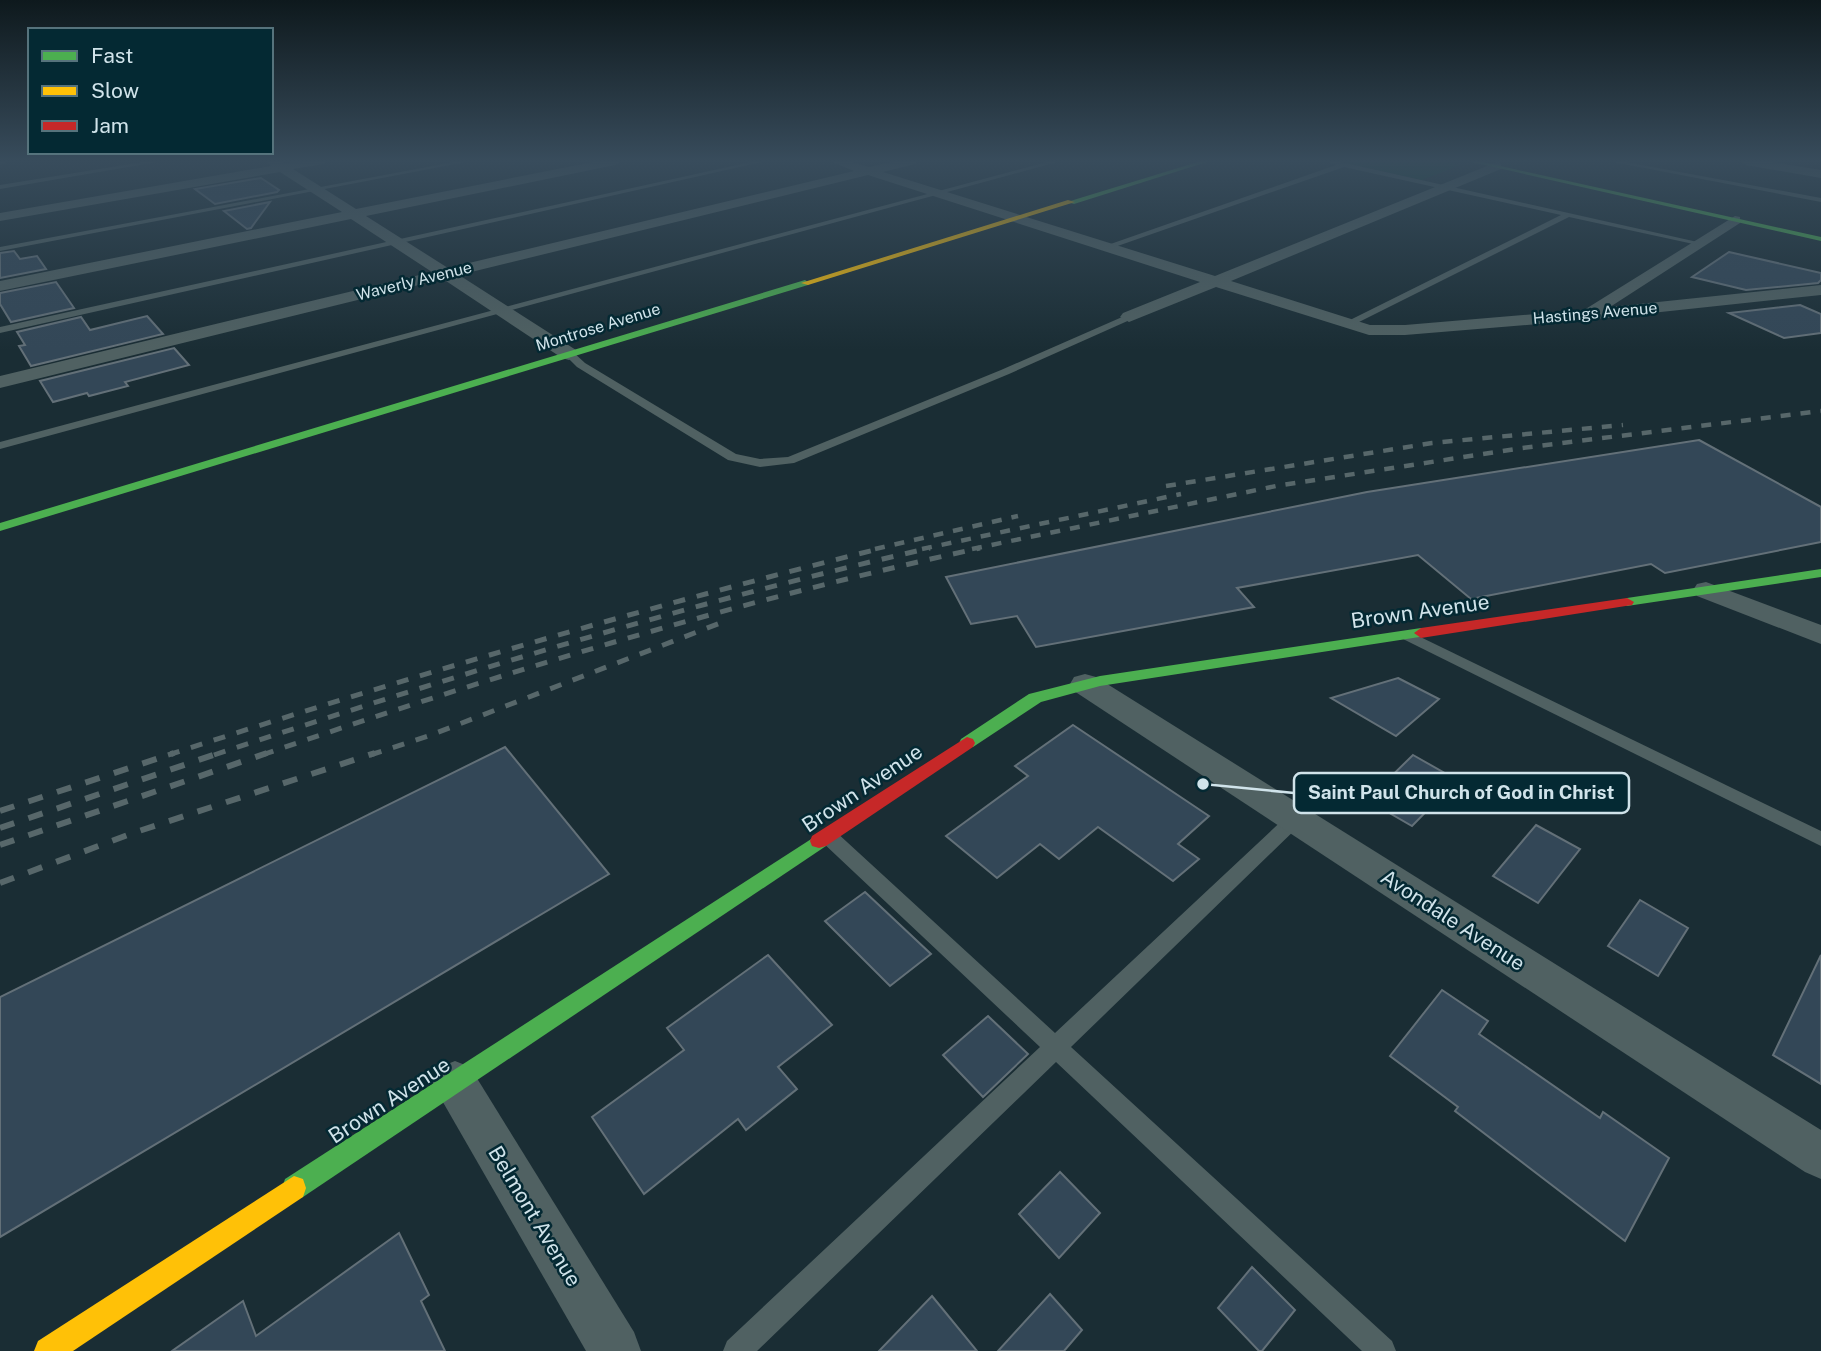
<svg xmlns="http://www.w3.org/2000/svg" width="1821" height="1351" font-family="'Public Sans',sans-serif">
<rect width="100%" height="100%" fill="#1a2d34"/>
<path fill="#074230" d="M1336 161H1442L1460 165 1422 180Z"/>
<g fill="#334757" stroke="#637078" stroke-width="2">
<path d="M261 178 279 190 277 192 215 204 195 189Z"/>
<path d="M270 202 251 228 247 229 224 211Z"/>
<path d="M14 251 20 259 37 256 46 269 0 278V253Z"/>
<path d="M1729 252 1821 273V280L1818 283 1746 290 1692 277Z"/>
<path d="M56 282 74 308 11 322 0 304V293Z"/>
<path d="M1800 305 1821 314V333L1784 338 1729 313Z"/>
<path d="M147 316 163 334 31 366 19 346 25 345 17 332 81 317 90 330Z"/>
<path d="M174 348 189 365 125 382 128 386 89 396 87 393 53 402 40 381Z"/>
<path d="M1699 440 1821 507V542L1665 573 1651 564 1471 599 1418 555 1237 588 1254 607 1036 647 1017 616 971 624 946 577 1367 492Z"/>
<path d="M1398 678 1439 699 1396 736 1331 698Z"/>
<path d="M1073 725 1209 816 1178 844 1199 859 1173 881 1098 827 1059 859 1040 844 997 878 946 836 1028 776 1015 766Z"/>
<path d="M505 747 609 874 0 1237V997Z"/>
<path d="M1413 755 1457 780 1412 826 1367 800Z"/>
<path d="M1536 825 1580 849 1538 903 1493 876Z"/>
<path d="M865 892 931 954 890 986 825 921Z"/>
<path d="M1640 900 1688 928 1658 976 1608 946Z"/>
<path d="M768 955 832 1025 778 1067 797 1089 746 1130 738 1119 644 1194 592 1117 684 1050 667 1028Z"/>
<path d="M1821 955V1084L1773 1055Z"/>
<path d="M1442 990 1488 1021 1479 1034 1600 1118 1603 1112 1669 1158 1625 1241 1455 1111 1458 1107 1390 1056Z"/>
<path d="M988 1016 1028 1054 983 1097 943 1055Z"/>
<path d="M1060 1172 1100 1213 1059 1258 1019 1214Z"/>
<path d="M399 1233 429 1295 421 1301 445 1351H172L243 1301 256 1336Z"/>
<path d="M1252 1267 1295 1310 1262 1351H1259L1218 1308Z"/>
<path d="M1050 1294 1082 1330 1064 1351H998Z"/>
<path d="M932 1296 977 1351H879Z"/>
</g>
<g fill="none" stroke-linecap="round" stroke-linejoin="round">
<g fill="#506162" fill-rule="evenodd">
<path d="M149 161H163L0 189V185Z"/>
<path d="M459 161H471L0 251V247Z"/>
<path d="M755 161H766L0 333V327Z"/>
<path d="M1051 161H1061L0 449V442Z"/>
<path d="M1325 161H1336L1702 243 1698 245 1569 217 1349 327 1344 324 1346 322 1561 215 1344 167 1109 249 1102 247 1336 165Z"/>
<path d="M1608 161H1620L1821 198V202Z"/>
<path d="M1129 314 1132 315V319L1009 374 794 463 760 467 728 460 577 367 564 354 573 352 585 363 736 454 760 459 788 457 1001 370Z"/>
<path d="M1408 631 1821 831V846L1403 639 1400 636Z"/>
<path d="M1295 812 1301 814 1304 819 1301 824 1071 1047 1392 1341 1396 1351H1362L1056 1062 757 1351H723L727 1341 1040 1047 821 841 819 836 821 831 828 829 835 831 1055 1033 1289 814Z"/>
</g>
<g fill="#506162" fill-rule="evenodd">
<path d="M0 161H9L0 165Z"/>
<path d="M266 161H280L284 163 326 161 324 164 293 169 356 209 598 161H621L615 165 366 216 448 268 854 171 830 161H848L869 167 897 161H917L915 164 883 172 1215 276 1497 162 1501 163V169L1231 281 1370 325H1405L1584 310 1735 216 1740 217V223L1610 307 1821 285V295L1586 320 1405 335H1369L1216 287 1129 322 1120 317 1123 313 1200 282 868 175 459 275 576 350 578 354 569 360 562 358 443 279 0 388V376L432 272 351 219 0 291V281L342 212 280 172 0 221V213L271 166Z"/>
<path d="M1740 161H1766L1821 170V178L1746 165Z"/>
<path d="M1706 582 1821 625V644L1697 596 1693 590 1697 584Z"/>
<path d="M1085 674 1096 677 1821 1130V1179L1805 1172 1074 691 1070 684 1074 677Z"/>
<path d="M455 1061 470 1067 634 1332 641 1351H586L440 1097 433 1082 440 1067Z"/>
</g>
<g fill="#4caf50" fill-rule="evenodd">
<path d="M1201 161H1210L1074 204 1067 202Z"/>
<path d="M1467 161H1478L1821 237V241Z"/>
<path d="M805 280 809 283 808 285 0 531V523Z"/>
<path d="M1821 569V577L1627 606 1620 602 1627 598Z"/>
<path d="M1421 628 1428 633 1426 636 1100 686 1041 702 973 747H961L959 743 961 739 1029 694 1100 676Z"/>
<path d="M819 834 826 836 828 841 826 846 303 1197 294 1200 285 1197 282 1188 285 1179Z"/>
</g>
<g fill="#ffc107" fill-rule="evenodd">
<path d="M1068 200 1075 202 808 285 801 283Z"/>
<path d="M294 1176 303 1179 306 1188 303 1197 73 1351H34L38 1341Z"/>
</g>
<g fill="#c62828" fill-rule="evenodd">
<path d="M1627 598 1634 602 1632 605 1421 638 1414 633 1421 628Z"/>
<path d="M967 737 973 739 975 743 973 747 826 846 819 848 812 846 810 841 812 836Z"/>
</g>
<g stroke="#57676a" stroke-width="4.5" stroke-dasharray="10 10" stroke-linecap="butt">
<path d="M1166 486 1432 443 1623 425"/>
<path d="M875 549 1018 516"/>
<path d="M922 549 1181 494"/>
<path d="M972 549 1276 486 1522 448 1821 411"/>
</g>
<g stroke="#57676a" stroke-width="5" stroke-dasharray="12 12" stroke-linecap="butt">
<path d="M168 755C404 678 642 608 882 548"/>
<path d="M214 755C449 677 688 603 930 548"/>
<path d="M262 755C497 674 737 601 980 548"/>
<path d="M370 755 431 735 728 620"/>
</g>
<g stroke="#57676a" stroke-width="6" stroke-dasharray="15 15" stroke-linecap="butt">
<path d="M0 811 174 753"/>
<path d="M0 828 219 753"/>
<path d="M0 845 267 753"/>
<path d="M0 883 133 833 375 753"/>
</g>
</g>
<linearGradient id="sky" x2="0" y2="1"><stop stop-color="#0e191d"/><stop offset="0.46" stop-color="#384c5c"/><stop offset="1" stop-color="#384c5c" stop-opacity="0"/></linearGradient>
<rect width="1821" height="350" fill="url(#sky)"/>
<g text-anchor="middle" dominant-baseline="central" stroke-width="5" stroke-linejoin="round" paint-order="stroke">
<g font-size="16" fill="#d0e3ea" stroke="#042933">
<text transform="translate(414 281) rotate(-14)">Waverly Avenue</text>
<text transform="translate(1595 313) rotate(-5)">Hastings Avenue</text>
<text transform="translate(598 327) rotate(-17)">Montrose Avenue</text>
</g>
<g font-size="21" fill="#d0e3ea" stroke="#042933">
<text transform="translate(1420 611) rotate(-8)">Brown Avenue</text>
<text transform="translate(862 788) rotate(-34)">Brown Avenue</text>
<text transform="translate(1453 920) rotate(33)">Avondale Avenue</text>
<text transform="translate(389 1100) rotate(-33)">Brown Avenue</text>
<text transform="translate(535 1216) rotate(59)">Belmont Avenue</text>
</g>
</g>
<path fill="none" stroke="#d0e3ea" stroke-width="2.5" d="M1203 784L1294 793"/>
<circle fill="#d0e3ea" stroke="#042933" stroke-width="2.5" cx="1203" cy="784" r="7"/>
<rect fill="#042933" stroke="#d0e3ea" stroke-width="2.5" x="1294" y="773" width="335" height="40" rx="7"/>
<g font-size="19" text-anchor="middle" font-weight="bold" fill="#d0e3ea">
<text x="1461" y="799">Saint Paul Church of God in Christ</text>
</g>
<rect x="28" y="28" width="245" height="126" fill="#042933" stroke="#56737c" stroke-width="2"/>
<rect x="42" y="51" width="35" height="10" fill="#4caf50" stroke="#56737c" stroke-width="2"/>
<text x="91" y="63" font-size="21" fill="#d0e3ea">Fast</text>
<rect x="42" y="86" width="35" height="10" fill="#ffc107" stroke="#56737c" stroke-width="2"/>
<text x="91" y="98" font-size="21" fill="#d0e3ea">Slow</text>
<rect x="42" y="121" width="35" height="10" fill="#c62828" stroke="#56737c" stroke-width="2"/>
<text x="91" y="133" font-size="21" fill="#d0e3ea">Jam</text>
</svg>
